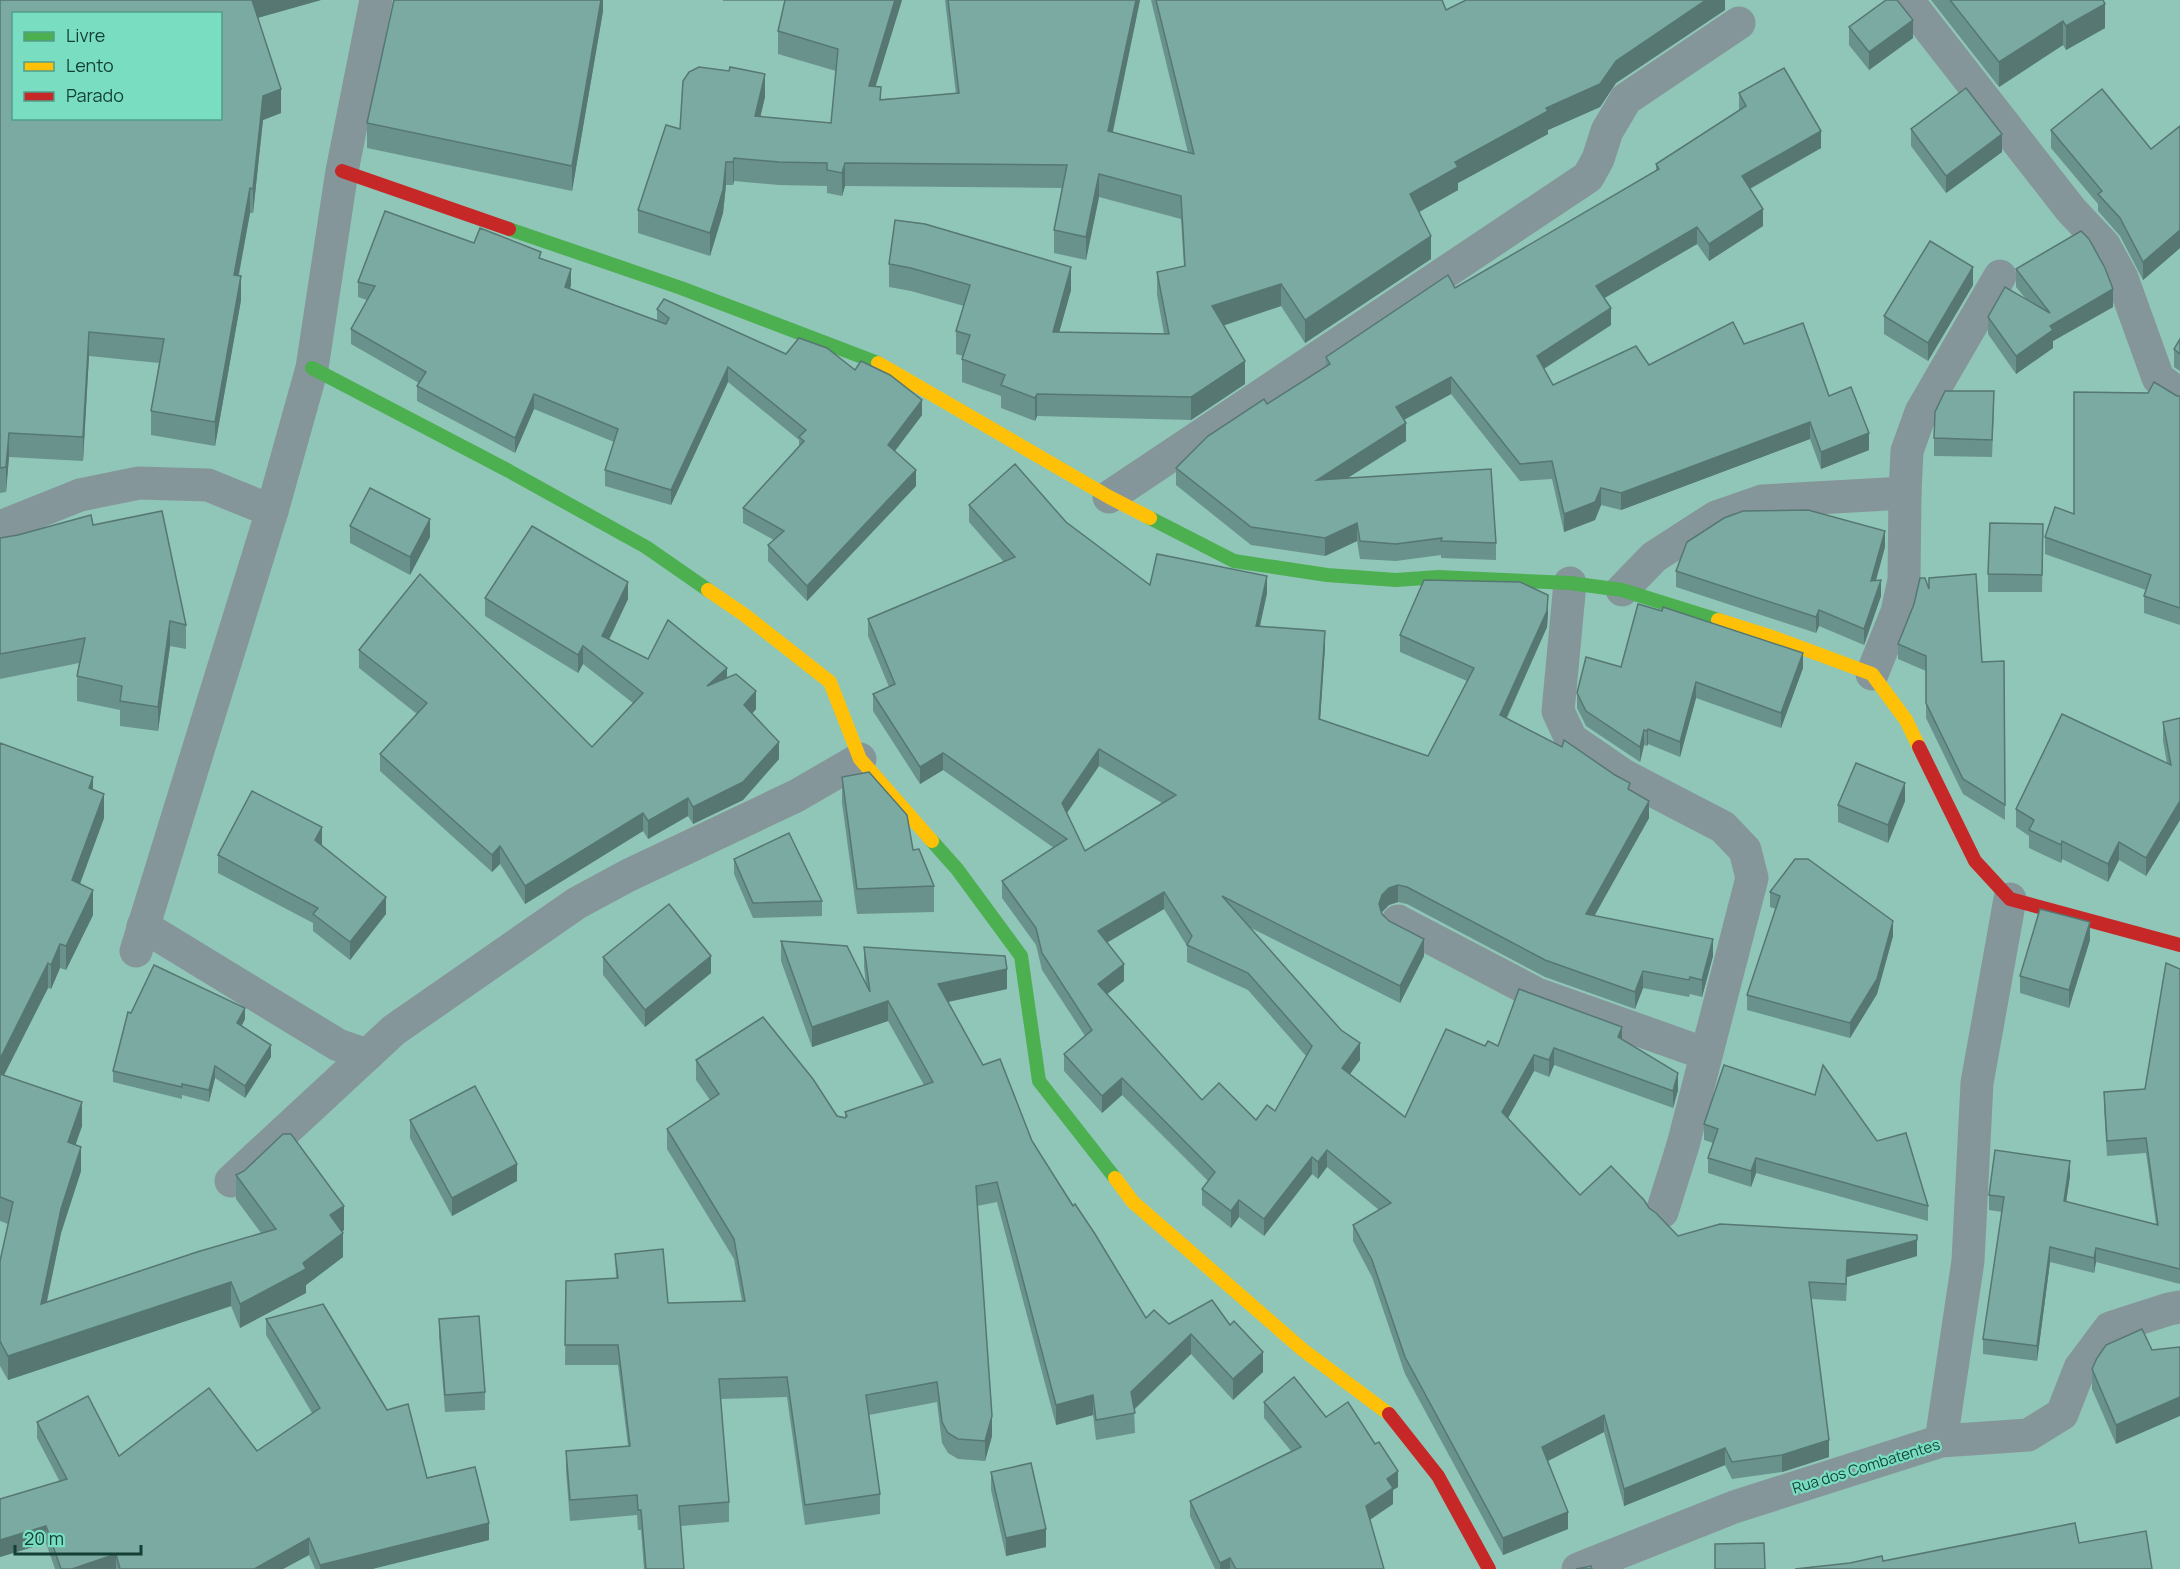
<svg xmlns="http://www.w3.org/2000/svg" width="2180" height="1569" font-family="Manrope,sans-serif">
<rect width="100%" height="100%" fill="#90c6b7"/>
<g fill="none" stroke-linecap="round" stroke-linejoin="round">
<g stroke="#85969a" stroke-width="33">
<path d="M1908 1 2071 210 2104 245 2122 278 2158 378 2180 395"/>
<path d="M1109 497 1588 177 1598 159 1607 131 1626 99 1739 23"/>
<path d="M0 527 80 495 139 483 208 485 272 511"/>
<path d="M1570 583 1558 711 1571 739 1625 776 1723 827 1745 850 1752 878 1683 1145 1662 1212"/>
<path d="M1622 590 1654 557 1716 517 1762 501 1905 493"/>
<path d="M1872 674 1897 612 1904 580 1905 493 1907 451 1921 412 2000 276"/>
<path d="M1398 921 1537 994 1706 1054"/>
<path d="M143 926 338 1045 367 1055 394 1030 577 903 629 875 796 796 860 759"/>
<path d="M136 951 272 511 312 368 342 171 376 0"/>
<path d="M231 1181 367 1055"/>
<path d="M1941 1441 1968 1261 1977 1083 2010 899"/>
<path d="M1578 1569 1734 1507 1941 1441 2028 1435 2062 1414 2080 1368 2110 1328 2169 1309 2180 1307"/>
</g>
<g stroke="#4caf50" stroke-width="14">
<path d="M509 229 681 288 878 363"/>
<path d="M312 368 509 471 646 547 708 590"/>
<path d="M1150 518 1234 561 1327 575 1396 580 1438 577 1570 583 1622 590 1718 620"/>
<path d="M932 841 957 869 1021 956 1039 1081 1115 1178"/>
</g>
<g stroke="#ffc107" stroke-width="14">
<path d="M878 363 1109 497 1150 518"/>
<path d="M708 590 746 616 830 682 860 759 932 841"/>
<path d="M1718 620 1775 638 1872 674 1906 720 1919 747"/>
<path d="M1115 1178 1133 1202 1303 1350 1389 1414"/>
</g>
<g stroke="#c62828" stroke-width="14">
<path d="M342 171 509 229"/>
<path d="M1919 747 1975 861 2010 899 2180 945"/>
<path d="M1389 1414 1438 1476 1489 1569"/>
</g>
</g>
<g fill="#6a928c" fill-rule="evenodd">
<path d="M0 0H321L258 18 281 113 263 120 253 213H250L239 275 241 300 215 446 151 435V411L159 363 89 356 83 461 9 457 6 492 0 493Z"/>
<path d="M603 0V11L572 191 367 148V123Z"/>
<path d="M723 0H902L875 86 881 99 956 94 945 0H1140L1113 132 1188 153 1151 0H1442L1446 10 1725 0V10L1616 83 1600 107 1548 130V134L1458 183V190L1419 212 1431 259 1305 343 1281 306 1223 326 1245 384 1191 420 1037 416 1035 421 1001 408V396L962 382V359L963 356 956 354V331L964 306 911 291 889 287V264L1071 290 1059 332 1164 334 1157 295V272L1184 267 1181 219 1099 197 1086 260 1054 253V230L1062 188 845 186 842 196 827 193V186L779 185 734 181 733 185H726L723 213 710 256 638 233V210L680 129 765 97 760 117 831 123 836 71 778 54V31L785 1H723Z"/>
<path d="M1931 0H2103L2105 28 2066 50 2063 45 1999 87Z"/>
<path d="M1849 27 1913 38 1869 70 1849 45Z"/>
<path d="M1739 93 1821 148 1750 189 1763 226 1709 261 1697 244 1604 298 1611 325 1544 369 1553 385 1744 344 1829 396 1869 450 1821 469 1810 439 1621 510 1601 505 1595 520 1564 532 1552 479 1520 481 1451 394 1404 420 1406 441 1348 478 1496 543V560L1441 558V555L1396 561 1360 559 1357 541 1325 556 1251 545 1176 485V468L1267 404 1326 367V357L1455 288 1656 171V164L1739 110Z"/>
<path d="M2180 126V248L2143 280 2120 236 2098 211V204L2051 148V130L2151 149Z"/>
<path d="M1911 129 2002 152 1946 193 1911 146Z"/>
<path d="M474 243 541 258 571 285 570 289 657 321V309L786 354 855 370 922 415 895 451 916 486 807 601 768 561V545L774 540 743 523V508L799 447V440L728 382 671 505 605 486V470L614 442 534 409 515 453 417 401V386L419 383 351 344V329L367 300 358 297V282Z"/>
<path d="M2016 269 2113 307 2053 341V348L2016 374 1988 334V317L2026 299 2016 287Z"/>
<path d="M1973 285 1928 361 1884 334V316Z"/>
<path d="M2180 339V371L2174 367V349Z"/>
<path d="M2177 396H2180V625L2144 613V596L2146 590 2045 554V537L2074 514Z"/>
<path d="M1994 409 1992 457 1934 456V438Z"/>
<path d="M969 505 1066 522 1150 585 1267 593 1260 626 1325 647 1320 720 1428 756 1467 681 1400 652V635L1548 612 1547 627 1507 718 1630 790 1649 818 1594 916 1713 956 1702 997 1690 994 1689 997 1643 988 1635 1009 1545 977 1407 904 1398 902 1389 905 1382 912V914L1424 956 1400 1003 1249 927 1360 1060 1350 1074 1405 1117 1485 1046 1622 1040 1678 1090 1673 1108 1554 1065 1549 1077 1534 1071 1508 1118 1580 1195 1649 1208 1678 1236 1917 1256 1847 1277 1846 1301 1811 1299 1829 1457 1782 1472 1732 1479 1725 1465 1624 1506 1604 1432 1548 1461 1568 1529 1503 1555 1405 1374 1372 1277 1353 1241V1225L1379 1210 1327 1167 1318 1179 1312 1174 1264 1236 1239 1217 1231 1228 1202 1205V1189L1208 1181 1122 1095 1102 1113 1064 1071V1054L1085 1036 1042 970 1036 945 1002 898V881L1054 848 943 770 920 784 873 711V694L889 687 868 636V619L1004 562 969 522ZM1099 766 1162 803 1085 851 1067 813ZM1164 909 1187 946V962L1248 990 1306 1056 1275 1111 1256 1120 1202 1100 1107 994 1124 981 1107 942Z"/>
<path d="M93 525 186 625V649L170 646 158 731 120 726V710L77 701V676L79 663 0 679V538Z"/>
<path d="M350 526 430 537 410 575 350 543Z"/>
<path d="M2043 542 2042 592H1988V574Z"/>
<path d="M1885 547 1876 581 1881 596 1864 645 1819 626 1816 633 1676 587V571Z"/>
<path d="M1929 589 1982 662 2004 661 2005 820 1963 794 1926 718V671L1898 659V644Z"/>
<path d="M485 598 628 599 609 640 648 659 727 678 756 709 752 713 779 759 743 800 693 824 688 816 648 839 643 831 525 904 500 864 492 872 380 771V754L417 714 359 668V650L592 747 633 703 583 664 578 673 485 616Z"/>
<path d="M1621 667 1803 668 1781 728 1696 698 1680 757 1648 744 1647 746 1644 745 1640 762 1586 726 1577 708V693Z"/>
<path d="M2180 718V820L2146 876 2119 860 2108 882 2062 859 2061 863 2029 848V836L2016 827V809L2167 763 2163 741V722Z"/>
<path d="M0 743 93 790 104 818 80 884 93 915 66 970 60 968 51 989 48 988 4 1075 82 1126 75 1145 81 1171 61 1233 47 1302 261 1233 236 1199V1175L344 1230 342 1232 343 1257 306 1285V1293L240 1328 231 1306 8 1380 0 1366V1261L8 1224 0 1221Z"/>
<path d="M842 777 913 850 934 886V912L857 914 842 803Z"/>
<path d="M1905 801 1888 843 1838 822V805Z"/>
<path d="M322 845 321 846 386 914 350 960 313 931V923L218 873V855Z"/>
<path d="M734 859 822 901V916L753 918 734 874Z"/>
<path d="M1770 892 1893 936 1877 994 1850 1038 1747 1010V995L1776 909 1770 907Z"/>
<path d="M2090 940 2069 1008 2020 993V976Z"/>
<path d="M781 941 866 985 864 967V947L1007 989 948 1002 983 1065 1146 1318 1169 1324 1212 1300 1263 1372 1233 1400 1191 1354 1134 1410 1135 1433 1096 1440 1093 1415 1056 1425 997 1202 977 1206 992 1436 985 1461 958 1459 948 1453 942 1443 937 1402 869 1415 880 1494V1514L805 1525 787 1397 720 1399 729 1502V1522L681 1526 684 1569H644L641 1530H638L637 1515 570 1521 566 1471V1451L628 1446 618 1365H565L566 1281 616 1278 615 1254 668 1303 742 1301 734 1259 667 1149V1129L710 1100 696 1080V1060L837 1116 845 1117V1112L924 1085 888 1021 812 1047 781 961Z"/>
<path d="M603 957 711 973 645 1027 603 975Z"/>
<path d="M2180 969V1284L2096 1262 2094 1273 2050 1262 2037 1361 1983 1354V1339L2002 1212 1989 1210V1195L2070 1176 2066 1202 2156 1224 2146 1153 2107 1156 2104 1107V1092L2145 1089Z"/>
<path d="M131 1013 245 1019 241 1026 271 1057 245 1098 215 1078 209 1102 182 1095V1099L113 1082V1071Z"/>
<path d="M410 1120 517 1181 452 1216 410 1138Z"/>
<path d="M1704 1124 1877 1141 1928 1206V1221L1756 1173 1751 1187 1708 1173V1158L1713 1143 1704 1140Z"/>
<path d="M266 1319 489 1540 372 1569H315L309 1555 283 1569H55L46 1543 0 1557 60 1482 37 1438V1422L119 1456 257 1451 312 1413 266 1335Z"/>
<path d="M439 1319 485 1392V1410L445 1412 439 1337Z"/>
<path d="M2152 1350 2116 1444 2092 1389V1369Z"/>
<path d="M1264 1402 1326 1417 1398 1487 1393 1490V1504L1370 1520 1384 1569H1215L1190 1516V1501L1291 1451 1264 1418Z"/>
<path d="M991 1472 1046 1547 1006 1556 991 1490Z"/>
</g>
<g fill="#567772">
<path d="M250 0H321L250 20Z"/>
<path d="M601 0H603V11L572 191V166Z"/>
<path d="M895 0H902L869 108V86Z"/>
<path d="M1136 0H1140L1108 154V131Z"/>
<path d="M1706 0H1725V10L1616 83 1600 107 1548 130V134L1458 183V190L1410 217V194L1455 162 1546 108Z"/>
<path d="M2105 4V28L2066 50V26Z"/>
<path d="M1913 20V38L1869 70V52Z"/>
<path d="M2063 21V45L1999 87V62Z"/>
<path d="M765 74V97L755 139V116Z"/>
<path d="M281 89V113L263 120 253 213V189L263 96Z"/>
<path d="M1821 131V148L1742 193V176Z"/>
<path d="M2002 134V152L1946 193V176Z"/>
<path d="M734 158V181L733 185V162Z"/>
<path d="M726 162V185L723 213 710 256V233Z"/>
<path d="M845 163V186L842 196V173Z"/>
<path d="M1099 174V197L1086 260V237Z"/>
<path d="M250 188V213L234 299V275Z"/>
<path d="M1763 209V226L1709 261V244Z"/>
<path d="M1697 227V244L1596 303V286Z"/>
<path d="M2180 230V248L2143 280V262Z"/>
<path d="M1431 236V259L1305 343V320Z"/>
<path d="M1071 267V290L1053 355V332Z"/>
<path d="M1973 267V285L1928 361V343Z"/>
<path d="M571 269V285L565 303V287Z"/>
<path d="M241 276V300L215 446V422Z"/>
<path d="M1281 284V306L1212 329V306Z"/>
<path d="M2113 289V307L2053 341V348L2016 374V356L2050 326Z"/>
<path d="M1611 308V325L1537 373V356Z"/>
<path d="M89 332V356L83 461V437Z"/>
<path d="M1245 361V384L1191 420V397Z"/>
<path d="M728 367V382L671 505V490Z"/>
<path d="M1451 377V394L1396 424V407Z"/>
<path d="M534 394V409L515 453V438Z"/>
<path d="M1037 394V416L1035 421V398Z"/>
<path d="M922 400V415L888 460V445Z"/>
<path d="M1810 422V439L1621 510V493Z"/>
<path d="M1406 423V441L1317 497V480Z"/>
<path d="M9 433V457L6 492V467Z"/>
<path d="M1869 433V450L1821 469V452Z"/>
<path d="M916 470V486L807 601V586Z"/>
<path d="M1601 488V505L1595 520 1564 532V514Z"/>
<path d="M430 519V537L410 575V557Z"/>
<path d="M1357 523V541L1325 556V538Z"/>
<path d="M1885 531V547L1871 597V581Z"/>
<path d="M1267 576V593L1256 643V626Z"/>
<path d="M1881 580V596L1864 645V629Z"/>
<path d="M628 582V599L602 654V636Z"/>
<path d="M1548 595V612L1547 627 1500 732V715Z"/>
<path d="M1819 610V626L1816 633V617Z"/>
<path d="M170 621V646L158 731V707Z"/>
<path d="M1325 631V647L1319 736V719Z"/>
<path d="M583 646V664L578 673V655Z"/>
<path d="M1803 653V668L1781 728V713Z"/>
<path d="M727 668V685L707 686Z"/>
<path d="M1696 682V698L1680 757V742Z"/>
<path d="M756 691V709L744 723V705Z"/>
<path d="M1648 729V744L1647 746V731Z"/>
<path d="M1644 730V745L1640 762V747Z"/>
<path d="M779 742V759L743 800 693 824V807Z"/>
<path d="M1099 749V766L1062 820V803Z"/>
<path d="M943 753V770L920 784V767Z"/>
<path d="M93 777V801L89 788Z"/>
<path d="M1905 783V801L1888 843V825Z"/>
<path d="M104 794V818L72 905V880Z"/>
<path d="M688 798V816L648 839V821Z"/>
<path d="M1649 801V818L1586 931V914Z"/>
<path d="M2180 801V820L2146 876V858Z"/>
<path d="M643 813V831L525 904V886Z"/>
<path d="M322 827V845L315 858V840Z"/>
<path d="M2062 841V859L2061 863V845Z"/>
<path d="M2119 842V860L2108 882V864Z"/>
<path d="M500 846V864L492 872V855Z"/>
<path d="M1398 885V902L1389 905 1382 912 1379 904 1382 895 1389 888Z"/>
<path d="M93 890V915L66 970V946Z"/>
<path d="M1164 892V909L1098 948V931Z"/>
<path d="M386 897V914L350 960V942Z"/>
<path d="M1893 921V936L1877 994 1850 1038V1023Z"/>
<path d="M2090 922V940L2069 1008V990Z"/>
<path d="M1424 939V956L1400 1003V986Z"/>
<path d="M1713 939V956L1702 997V980Z"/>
<path d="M60 944V968L51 989V965Z"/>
<path d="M711 956V973L645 1027V1010Z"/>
<path d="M48 963V988L0 1083V1059Z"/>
<path d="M1124 964V981L1098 1001V984Z"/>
<path d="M1007 969V989L938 1004V984Z"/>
<path d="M1643 971V988L1635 1009V992Z"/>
<path d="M888 1001V1021L812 1047V1027Z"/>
<path d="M245 1008V1019L237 1035V1023Z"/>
<path d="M1622 1027V1044L1618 1037Z"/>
<path d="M1360 1043V1060L1342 1085V1068Z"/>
<path d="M271 1045V1057L245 1098V1086Z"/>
<path d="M1554 1048V1065L1549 1077V1060Z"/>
<path d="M1534 1055V1071L1502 1129V1112Z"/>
<path d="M215 1066V1078L209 1102V1090Z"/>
<path d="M1678 1073V1090L1673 1108V1091Z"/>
<path d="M1122 1078V1095L1102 1113V1096Z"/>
<path d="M82 1102V1126L68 1167V1142Z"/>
<path d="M81 1147V1171L61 1233 41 1328V1304L61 1209Z"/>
<path d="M1327 1150V1167L1318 1179V1162Z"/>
<path d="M1312 1157V1174L1264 1236V1219Z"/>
<path d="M1756 1158V1173L1751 1187V1171Z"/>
<path d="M2070 1161V1176L2064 1216V1201Z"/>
<path d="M517 1164V1181L452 1216V1198Z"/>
<path d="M1239 1200V1217L1231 1228V1211Z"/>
<path d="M344 1206V1230L330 1239V1215Z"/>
<path d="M343 1233V1257L306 1285V1293L240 1328V1304L303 1263Z"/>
<path d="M1917 1240V1256L1847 1277 1846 1301 1847 1260Z"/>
<path d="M2050 1247V1262L2037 1361V1346Z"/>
<path d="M2096 1248V1262L2094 1273V1258Z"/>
<path d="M231 1282V1306L8 1380V1356Z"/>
<path d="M1191 1334V1354L1131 1412V1392Z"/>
<path d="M1263 1352V1372L1233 1400V1379Z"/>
<path d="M1093 1395V1415L1056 1425V1405Z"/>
<path d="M2180 1397V1416L2116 1444V1425Z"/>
<path d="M1604 1415V1432L1542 1464V1447Z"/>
<path d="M992 1416V1436L985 1461V1441Z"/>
<path d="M1829 1440V1457L1782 1472V1455Z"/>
<path d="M1725 1448V1465L1624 1506V1489Z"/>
<path d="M1398 1471V1487L1393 1490V1504L1366 1522V1506L1387 1479Z"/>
<path d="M1568 1512V1529L1503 1555V1538Z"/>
<path d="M489 1523V1540L372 1569H320V1565Z"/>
<path d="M46 1526V1543L0 1557V1540Z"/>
<path d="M1046 1529V1547L1006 1556V1538Z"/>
<path d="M309 1538V1555L283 1569H254Z"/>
<path d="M116 1554V1569H72Z"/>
<path d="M1230 1558V1569H1220V1563Z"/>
</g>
<g fill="#7baaa3" stroke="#567772" stroke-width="1.5" fill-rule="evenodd">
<path d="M0 0H252L281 89 263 96 253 189 250 188 234 275 241 276 215 422 151 411 164 339 89 332 83 437 9 433 6 467 0 468ZM14 14H220V118H14Z"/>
<path d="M394 0H601L572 166 367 123Z"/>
<path d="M785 0H895L869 86 881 87 880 100 959 93 948 0H1136L1108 131 1194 154 1156 0H1442L1446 10 1466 0H1706L1616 61 1600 84 1546 108 1548 111 1455 162 1458 167 1410 194 1431 236 1305 320 1281 284 1212 306 1245 361 1191 397 1037 394 1035 398 1001 385 1005 375 962 359 970 335 956 331 970 285 911 268 889 264 895 220 925 224 1071 267 1053 332 1169 334 1157 272 1185 266 1181 196 1099 174 1086 237 1054 230 1067 165 845 163 842 173 827 170V163L779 162 734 158 733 162H726L723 190 710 233 638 210 666 125 680 129 683 81 689 72 699 67 729 71 730 67 765 74 755 116 831 123 838 49 778 31Z"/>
<path d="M1886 0H1897L1913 20 1869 52 1849 27Z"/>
<path d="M1950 0H2103L2105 4 2066 26 2063 21 1999 62Z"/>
<path d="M1784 68 1821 131 1742 176 1763 209 1709 244 1697 227 1596 286 1611 308 1537 356 1553 385 1636 346 1649 365 1733 322 1744 344 1803 323 1829 396 1851 387 1869 433 1821 452 1810 422 1621 493 1601 488 1595 502 1564 514 1552 461 1520 464 1451 377 1396 407 1406 423 1317 480 1491 469 1496 543 1441 541 1442 538 1396 544 1360 541 1357 523 1325 538 1251 527 1176 468 1208 436 1264 399 1267 404 1330 364 1326 357 1448 275 1455 288 1659 169 1656 164 1746 106 1739 93Z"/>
<path d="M1966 88 2002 134 1946 176 1911 129Z"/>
<path d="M2102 89 2151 149 2180 126V230L2143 262 2120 218 2098 194 2102 191 2051 130Z"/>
<path d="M385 211 474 243 480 228 541 252 539 258 571 269 565 287 666 324 669 318 657 309 664 299 786 354 799 338 827 348 855 370 861 361 890 375 922 400 888 445 916 470 807 586 768 545 784 531 743 508 804 441 799 437 806 430 728 367 671 490 605 470 618 429 534 394 515 438 417 386 426 372 351 329 375 286 358 282Z"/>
<path d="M2081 231 2089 239 2105 268 2113 289 2050 326 2053 330 2016 356 1988 317 2005 287 2050 313 2016 269Z"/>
<path d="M1930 241 1973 267 1928 343 1884 316Z"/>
<path d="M2180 339V354L2174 349Z"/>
<path d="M2154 382 2177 396H2180V608L2144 596 2151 575 2045 537 2055 507 2074 514V392L2148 393Z"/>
<path d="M1945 391H1994L1992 440 1934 438 1935 412Z"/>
<path d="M1015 464 1066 522 1150 585 1157 554 1267 576 1256 626 1325 631 1319 719 1428 756 1474 668 1400 635 1424 580 1520 582 1548 595 1547 611 1500 715 1562 747 1564 740 1615 775 1630 783 1628 789 1649 801 1586 914 1713 939 1702 980 1690 977 1689 980 1643 971 1635 992 1545 960 1407 887 1398 885 1389 888 1382 895 1379 904 1382 914 1389 921 1424 939 1400 986 1222 896 1341 1030 1360 1043 1342 1068 1405 1117 1446 1029 1485 1046 1488 1041 1498 1046 1519 989 1622 1027 1618 1037 1678 1073 1673 1091 1554 1048 1549 1060 1534 1055 1502 1112 1580 1195 1611 1166 1644 1200 1649 1208 1656 1213 1678 1236 1720 1224 1917 1235V1240L1847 1260 1846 1284 1809 1282 1829 1440 1782 1455 1732 1462 1725 1448 1624 1489 1604 1415 1542 1447 1568 1512 1503 1538 1405 1357 1372 1260 1353 1225 1391 1203 1327 1150 1318 1162 1312 1157 1264 1219 1239 1200 1231 1211 1202 1189 1215 1172 1122 1078 1102 1096 1064 1054 1092 1030 1042 953 1036 928 1002 881 1067 839 943 753 920 767 873 694 895 684 868 619 1015 557 969 505ZM1099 749 1176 795 1085 851 1062 803ZM1164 892 1192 936 1187 945 1248 973 1312 1046 1275 1111 1267 1105 1256 1120 1219 1083 1202 1100 1098 984 1124 964 1098 931Z"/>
<path d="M370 488 430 519 410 557 350 526Z"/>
<path d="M1808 510 1885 531 1871 581 1881 580 1864 629 1819 610 1816 617 1676 571 1687 542 1724 518 1743 511Z"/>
<path d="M162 511 186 625 170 621 158 707 120 701 122 686 77 676 85 638 0 654V538L18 535 91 515 93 525Z"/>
<path d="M1990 523 2043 524 2042 575 1988 574Z"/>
<path d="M532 526 628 582 602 636 648 659 668 620 727 668 707 686 736 674 756 691 744 705 779 742 743 782 693 807 688 798 648 821 643 813 525 886 500 846 492 855 380 754 427 703 359 650 420 574 592 747 643 693 583 646 578 655 485 598Z"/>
<path d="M1976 574 1982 662 2004 661 2005 805 1963 779 1926 703V656L1898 644 1914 604 1920 578H1925L1929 589V578Z"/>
<path d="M1638 604 1662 611 1663 607 1803 653 1781 713 1696 682 1680 742 1648 729 1647 731 1644 730 1640 747 1586 711 1577 693 1586 657 1621 667Z"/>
<path d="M2062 714 2171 765 2163 722 2180 718V801L2146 858 2119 842 2108 864 2062 841 2061 845 2029 830 2034 820 2016 809Z"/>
<path d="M0 743 93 777 89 788 104 794 72 880 93 890 66 946 60 944 51 965 48 963 0 1059Z"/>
<path d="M1856 763 1905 783 1888 825 1838 805Z"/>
<path d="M869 772 907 815 913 850 919 849 934 886 857 889 842 777Z"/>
<path d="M252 791 322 827 315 840 386 897 350 942 313 914 318 908 218 855Z"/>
<path d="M789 833 822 901 753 903 734 859Z"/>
<path d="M1795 859H1808L1893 921 1877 979 1850 1023 1747 995 1780 896 1770 892Z"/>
<path d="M669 904 711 956 645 1010 603 957Z"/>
<path d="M2040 909 2090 922 2069 990 2020 976Z"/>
<path d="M781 941 847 946 870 992 864 947 1005 956 1007 969 938 984 983 1065 1000 1059 1032 1141 1073 1206 1075 1204 1095 1234 1146 1318 1154 1310 1169 1324 1212 1300 1230 1325 1234 1321 1263 1352 1233 1379 1191 1334 1131 1392 1135 1413 1096 1420 1093 1395 1056 1405 997 1182 976 1186 992 1416 985 1441 958 1439 948 1433 942 1422 937 1382 866 1395 880 1494 805 1505 787 1377 719 1379 729 1502 679 1506 684 1569H646L641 1510H638L637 1495 570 1500 566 1451 630 1446 618 1345H565L566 1281 618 1278 615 1254 663 1249 668 1303 745 1301 734 1239 667 1129 719 1094 696 1060 763 1017 813 1079 837 1116 845 1118 847 1116 845 1112 933 1082 888 1001 812 1027Z"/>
<path d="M2166 963 2180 969V1269L2096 1248 2094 1258 2050 1247 2037 1346 1983 1339 2004 1197 1989 1195 1995 1150 2070 1161 2064 1201 2158 1225 2146 1138 2107 1141 2104 1092 2145 1089Z"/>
<path d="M154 965 245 1008 237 1023 271 1045 245 1086 215 1066 209 1090 182 1084V1087L113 1071 128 1012 131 1013Z"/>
<path d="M1724 1065 1815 1095 1823 1065 1877 1141 1906 1133 1928 1206 1756 1158 1751 1171 1708 1158 1718 1129 1704 1124Z"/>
<path d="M0 1074 82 1102 68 1142 81 1147 61 1209 41 1304 197 1252 276 1229 236 1175 244 1171 283 1134H291L344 1206 330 1215 343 1233 303 1263 306 1269 240 1304 231 1282 8 1356 0 1341V1261L13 1202 0 1197Z"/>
<path d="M475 1086 517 1164 452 1198 410 1120Z"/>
<path d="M323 1304 387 1410 408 1404 427 1478 475 1467 489 1523 320 1565 309 1538 254 1569H120L116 1554 72 1569H61L46 1526 0 1540V1499L67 1479 37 1422 88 1396 119 1456 209 1388 257 1451 320 1408 266 1319Z"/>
<path d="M479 1316 485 1392 445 1395 439 1319Z"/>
<path d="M2142 1329 2152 1350 2180 1347V1397L2116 1425 2092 1369 2097 1358 2106 1345Z"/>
<path d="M1294 1377 1326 1417 1348 1402 1375 1444 1379 1442 1398 1471 1387 1479 1393 1488 1366 1506 1384 1569H1236L1230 1558 1220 1563 1190 1501 1301 1447 1264 1402Z"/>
<path d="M1031 1463 1046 1529 1006 1538 991 1472Z"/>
<path d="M2075 1523 2079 1543 2146 1531 2152 1569H1795L1850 1563 1882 1556 1883 1561Z"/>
<path d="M1764 1543 1765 1569H1715V1544Z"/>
<path d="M1591 1566 1592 1569H1576Z"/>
</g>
<g text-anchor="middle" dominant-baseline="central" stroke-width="4.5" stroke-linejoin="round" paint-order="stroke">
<g font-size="15" fill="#133f34" stroke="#79ddc1">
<text transform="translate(1866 1466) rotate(-17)">Rua dos Combatentes</text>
</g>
</g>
<rect x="12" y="12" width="210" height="108" fill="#79ddc1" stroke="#509e89" stroke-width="1.5"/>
<rect x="24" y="32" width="30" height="9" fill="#4caf50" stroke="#509e89" stroke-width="1.5"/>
<text x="66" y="42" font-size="18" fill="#133f34">Livre</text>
<rect x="24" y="62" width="30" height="9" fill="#ffc107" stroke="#509e89" stroke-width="1.5"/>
<text x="66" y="72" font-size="18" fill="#133f34">Lento</text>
<rect x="24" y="92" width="30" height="9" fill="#c62828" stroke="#509e89" stroke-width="1.5"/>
<text x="66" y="102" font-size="18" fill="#133f34">Parado</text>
<path d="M15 1545v9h126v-9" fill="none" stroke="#133f34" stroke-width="3"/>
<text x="24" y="1545" font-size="18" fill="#133f34" stroke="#79ddc1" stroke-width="4.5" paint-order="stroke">20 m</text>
</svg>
